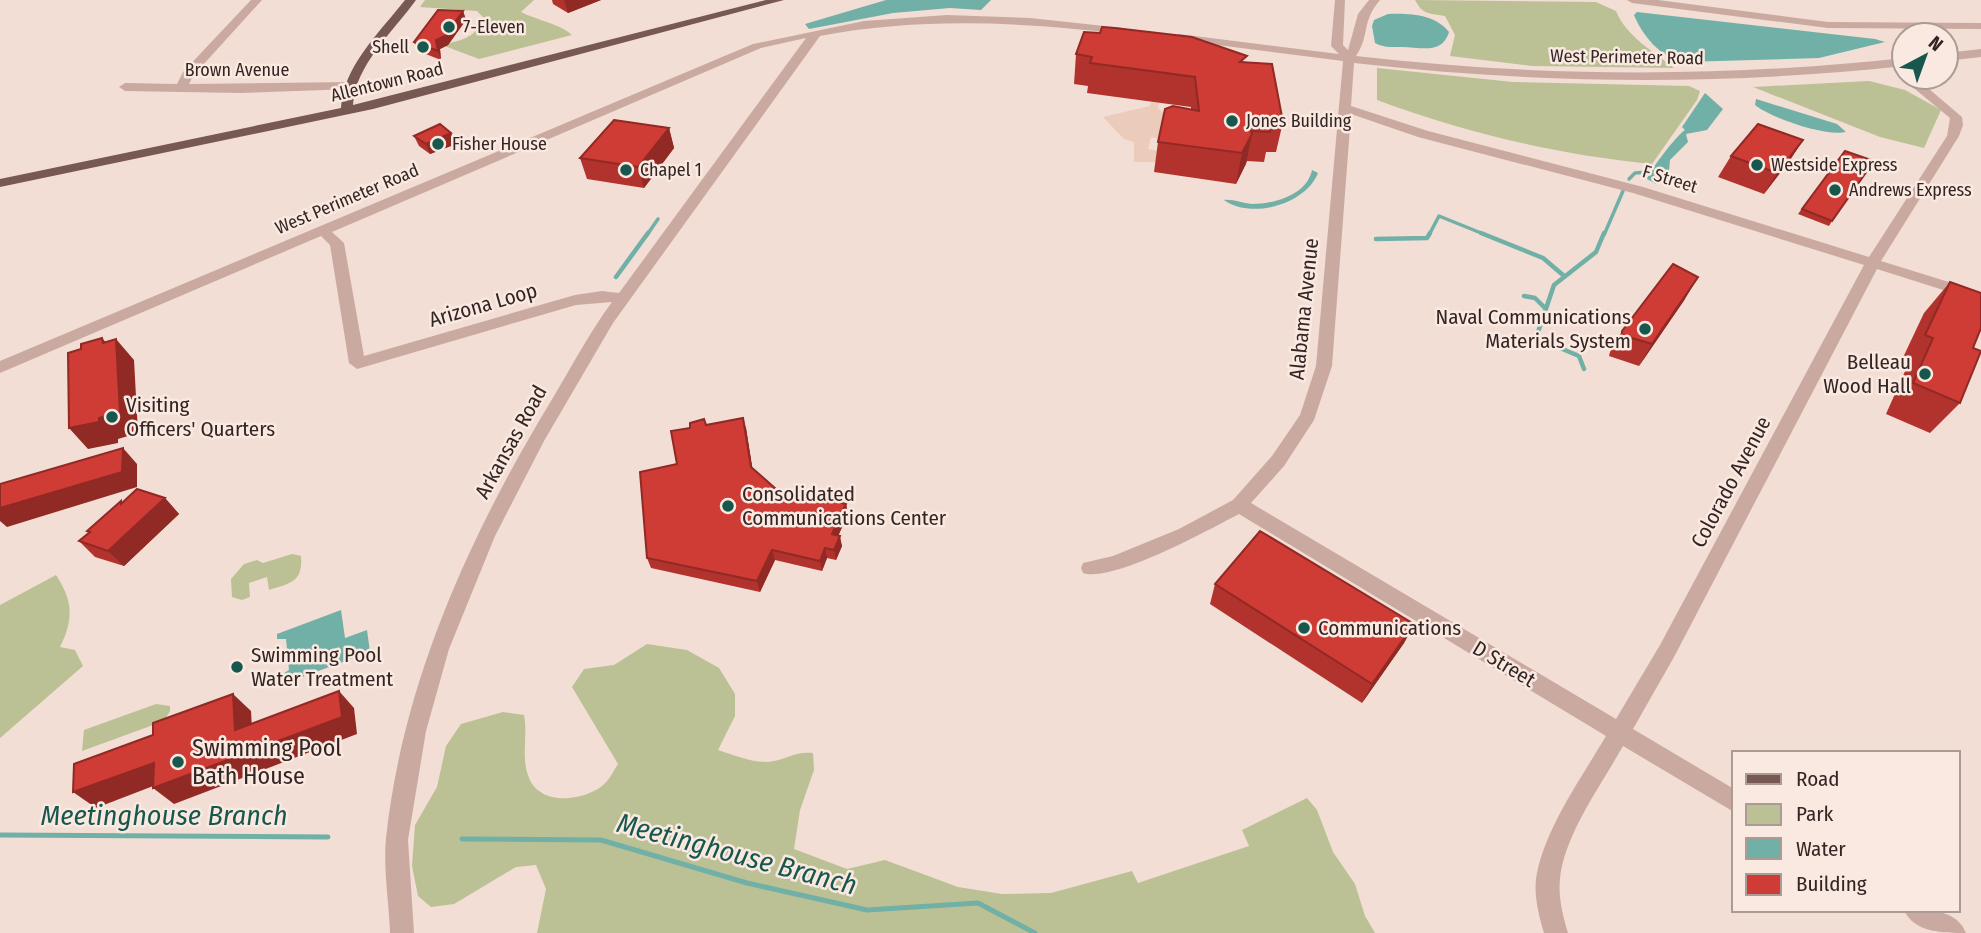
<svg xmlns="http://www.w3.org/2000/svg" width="1981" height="933" font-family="'Fira Sans Condensed',sans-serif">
<rect width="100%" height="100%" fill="#f2ded4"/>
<g fill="#bbc194">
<path d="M425 0H534L521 12C537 20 562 25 572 35L479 59 442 45C462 40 477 38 483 17L477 11 420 7Z"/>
<path d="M1415 0 1596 2 1616 11C1626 36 1654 52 1674 68L1532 66 1450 56 1455 35 1445 16C1428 13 1423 15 1415 0Z"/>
<path d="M1377 68 1513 82 1689 86 1700 91 1697 100 1652 164C1557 155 1467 133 1377 100Z"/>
<path d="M1869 81 1905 90 1941 110 1924 148 1880 137 1753 87Z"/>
<path d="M292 554 301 556C303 582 291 583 269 590L267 577 249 583 250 597 242 600 232 597 231 579 244 564 257 560 263 563Z"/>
<path d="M56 575C73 601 74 619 60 647L75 650 83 666 0 738V605Z"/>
<path d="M647 644 687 650 719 668 735 694V716L718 750C734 755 757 765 774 761 789 758 796 751 813 753L814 770 800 810 794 849 847 869 885 860 958 887 1002 894 1051 893 1132 871 1138 883 1249 846 1242 830 1307 798 1317 810 1333 852 1355 884 1365 916 1375 933H537L546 889 536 865 516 867 454 904 431 907 418 896 412 866 415 825 437 787 446 746 461 724 503 712 524 715C528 735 521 756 528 775 537 806 581 802 602 786 609 781 614 770 618 764L572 687 584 669 614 665Z"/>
<path d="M156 704 170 706V711L164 721 82 751 84 730Z"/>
</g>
<path fill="#ebcbb9" d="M1151 102 1159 103 1158 108 1173 122 1164 140 1151 137 1148 149 1158 151 1155 162H1134V142L1124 139 1103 117 1150 106Z"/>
<g fill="#71b0a6">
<path d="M886 0H991L981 10 950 8 893 13 809 29 805 24Z"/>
<path d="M1637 12 1875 39 1885 42 1819 58 1683 62C1660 57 1642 35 1634 15Z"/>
<path d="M1388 14C1409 13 1435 14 1449 32 1442 55 1421 47 1402 47 1392 47 1385 48 1375 43L1372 26 1374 20Z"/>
<path d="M1705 93 1723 109 1707 130 1686 134 1688 142 1670 160 1669 171 1656 184 1647 179C1650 170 1677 135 1685 130L1682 127Z"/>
<path d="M1756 99 1837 124 1846 132C1826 137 1771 118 1755 105Z"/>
<path d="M1312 170 1318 173C1306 204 1252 220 1224 200 1232 199 1242 203 1252 204 1274 204 1307 195 1312 170Z"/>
<path d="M341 610 345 638 367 630 370 652 291 681 282 682 281 675 289 670 286 639H277V634Z"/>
</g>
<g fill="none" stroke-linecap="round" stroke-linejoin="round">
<g stroke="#71b0a6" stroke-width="3.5">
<path d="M1629 179 1635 173 1649 172"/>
<path d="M647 235 658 219"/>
<path d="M1429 235 1439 216 1486 235"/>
<path d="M1604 235 1623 191"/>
</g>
<g stroke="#71b0a6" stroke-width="4.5">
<path d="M1481 233 1543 258 1563 275"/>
<path d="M1376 239 1427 238 1430 233"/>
<path d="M616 277 648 233"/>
<path d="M1524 296 1535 298 1545 308"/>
<path d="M1584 369 1579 356 1536 338 1554 285 1596 252 1604 233"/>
</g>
<g stroke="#71b0a6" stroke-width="5">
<path d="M0 835 328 837"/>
<path d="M462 839 601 840 747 883 867 910 978 903 1035 933"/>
</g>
<g fill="#caaaa0" fill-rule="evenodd">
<path d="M251 0H262L193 76 189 84 349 82 355 86 353 89 240 93 125 91 119 87 125 83 177 84 183 72Z"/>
<path d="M1335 0H1345L1343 45 1348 50 1358 14 1369 0H1380C1361 22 1370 36 1356 56 1539 77 1721 78 1904 58V66C1720 86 1538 84 1354 63L1351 106 1428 131 1643 187 1869 257 1947 136 1950 118 1904 80V74V77H1915L1962 117 1963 125 1959 136 1881 261 1981 292V302L1877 269 1674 657 1633 729 1734 789V812L1623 746C1602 784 1564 835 1560 879 1558 897 1563 916 1568 933H1544C1539 916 1534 897 1536 879 1543 831 1582 777 1606 736L1239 514C1210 529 1113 583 1083 573L1081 568 1083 563 1113 556 1179 529 1233 500 1272 456 1300 415 1316 366 1343 61 1179 40 1173 37 1179 34 1339 54 1331 46ZM1351 114 1418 137 1633 193 1864 265 1660 645 1616 719 1251 503 1284 466 1314 420 1332 366Z"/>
<path d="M1627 0H1658L1828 22 1981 23V29L1828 28 1632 3Z"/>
<path d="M947 15 1030 18 1123 28 1129 31 1123 34C1020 22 922 17 820 36L613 323 544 441 495 536 449 649 426 731 408 840 414 933H390C389 902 383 868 386 838 403 681 470 535 551 401 571 368 589 333 612 302L576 305 357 369 349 363 330 245 321 236 0 373V361L753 44 864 21ZM806 38 619 293 602 291 575 295 364 356 344 243 332 232 761 48Z"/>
<path d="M1981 49V57L1946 61V53Z"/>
<path d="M1904 910C1927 910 1956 908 1966 933 1944 933 1914 933 1904 910Z"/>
</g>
<path fill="#775853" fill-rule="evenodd" d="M405 0H416C394 31 355 65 353 105L766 0H784L373 109 0 187V179L341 108C343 66 381 31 405 0Z"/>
</g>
<g fill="#b2332e">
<path d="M552 0H601L568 13 553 4Z"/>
<path d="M463 11 466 20 448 45 440 49 441 60 418 51 414 42Z"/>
<path d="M1076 54 1246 62 1283 122 1276 152H1266L1264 162 1247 161 1236 184 1154 172 1158 142 1191 109V107L1087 93 1088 86 1074 84Z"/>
<path d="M669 128 674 148 644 188 587 179 580 158Z"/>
<path d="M451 133 456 144 430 154 419 146 414 136Z"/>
<path d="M1803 140 1790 160 1764 194 1718 177 1731 156Z"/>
<path d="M1845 151 1832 221 1829 226 1798 214Z"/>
<path d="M1950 282 1973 348 1960 403 1930 433 1886 414 1906 369 1899 366 1924 313Z"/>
<path d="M1685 299 1639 366 1609 356 1610 352 1622 331Z"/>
<path d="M706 425 746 428 752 468 776 489 846 504 848 514 838 536 842 546 836 560 827 558 822 571 775 560 760 592 651 568 647 558 677 464Z"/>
<path d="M165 498 179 514 124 566 95 557 79 541 89 533 87 531 121 501 122 503Z"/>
<path d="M1215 584 1414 624 1404 643 1362 703 1210 604Z"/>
</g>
<g fill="#912925">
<path d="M564 0H601L568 13Z"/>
<path d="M463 11 466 20 448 45 440 49 441 60 438 51 436 40Z"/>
<path d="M669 128 674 148 644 188 638 167Z"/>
<path d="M451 133 456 144 430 154 426 144Z"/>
<path d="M1252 134 1246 164 1236 184 1242 153Z"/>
<path d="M1803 140 1790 160 1764 194 1777 173Z"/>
<path d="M1698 277 1685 299 1639 366 1652 344Z"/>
<path d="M102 338 117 355 116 339 134 360 138 433 118 439V443L88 449 69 428 103 343Z"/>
<path d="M743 418 746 428 754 478 751 467Z"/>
<path d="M123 448 137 464V487L7 527 0 521V508Z"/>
<path d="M165 498 179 514 124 566 108 551Z"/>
<path d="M846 504 848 514 834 545 832 534Z"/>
<path d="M840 536 842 546 836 560 834 550Z"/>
<path d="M825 548 827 558 822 571 820 561Z"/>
<path d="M772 550 775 560 760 592 757 581Z"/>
<path d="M1414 624 1404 643 1362 703 1372 684Z"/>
<path d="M339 691 354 708 357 734 174 804 153 788Z"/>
<path d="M233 694 251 711 253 746 235 730Z"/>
<path d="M154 763 174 778 96 808 73 792Z"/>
</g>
<g fill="#cf3b35" stroke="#912925" stroke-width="2">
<path d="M438 10 463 11 445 36 436 40 438 51 414 42Z"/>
<path d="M1102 27 1115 28 1192 37 1247 56 1240 62 1272 64 1283 122H1269L1270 132 1251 131 1252 134 1242 153 1158 142 1165 109 1173 106 1199 111 1195 77 1090 63 1092 57 1076 54 1084 32 1100 33Z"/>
<path d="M614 120 669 128 638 167 580 158Z"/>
<path d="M440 124 451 133 426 144 414 136Z"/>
<path d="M1758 124 1803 140 1777 173 1731 156Z"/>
<path d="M1845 151 1874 161 1832 221 1802 209Z"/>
<path d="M1673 264 1698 277 1652 344 1622 335V331Z"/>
<path d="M1950 282 1981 293V328L1973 348 1981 351 1960 403 1913 383 1933 338 1925 335Z"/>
<path d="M102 338 103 343 116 339 120 412 99 418V422L69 428 68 353 81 349V344Z"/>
<path d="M743 418 751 467 776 489 846 504 832 534 840 536 834 550 825 548 820 561 772 550 757 581 647 558 640 472 677 464 671 431 690 428V423L704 419 706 425Z"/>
<path d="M123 448 122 472 0 508V484Z"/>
<path d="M137 489 165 498 108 551 79 541 90 532 87 531 121 501V504Z"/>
<path d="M1260 531 1414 624 1372 684 1215 584Z"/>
<path d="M339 691 342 717 153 788 154 763 73 792 74 764 153 735V723L233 694 235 730Z"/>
</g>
<g fill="#17574e" stroke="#fae9e0" stroke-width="2.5">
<circle cx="449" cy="27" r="7"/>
<circle cx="423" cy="47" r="7"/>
<circle cx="1232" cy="121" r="7"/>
<circle cx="438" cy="144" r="7"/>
<circle cx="1757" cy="165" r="7"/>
<circle cx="626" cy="170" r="7"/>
<circle cx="1835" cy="190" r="7"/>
<circle cx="1645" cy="329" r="7"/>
<circle cx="1925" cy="374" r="7"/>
<circle cx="112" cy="417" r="7"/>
<circle cx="728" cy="506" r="7"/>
<circle cx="1304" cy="628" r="7"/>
<circle cx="237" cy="667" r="7"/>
<circle cx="178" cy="762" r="7"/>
</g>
<g text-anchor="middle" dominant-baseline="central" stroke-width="5" stroke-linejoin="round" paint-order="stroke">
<g font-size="18" fill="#332524" stroke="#fae9e0" text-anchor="start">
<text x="463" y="27">7-Eleven</text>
<text x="409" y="47" text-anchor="end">Shell</text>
<text x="1246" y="121">Jones Building</text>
<text x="452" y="144">Fisher House</text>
<text x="1771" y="165">Westside Express</text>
<text x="640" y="170">Chapel 1</text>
<text x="1849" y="190">Andrews Express</text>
</g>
<g font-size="18" fill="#332524" stroke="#fae9e0">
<text transform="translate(1627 57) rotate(1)">West Perimeter Road</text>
<text x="237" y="70">Brown Avenue</text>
<text transform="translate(387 82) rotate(-14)">Allentown Road</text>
<text transform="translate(1670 179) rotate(17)">F Street</text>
<text transform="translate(347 199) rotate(-23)">West Perimeter Road</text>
</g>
<g font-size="21" fill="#332524" stroke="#fae9e0">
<text transform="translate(483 305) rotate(-16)">Arizona Loop</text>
<text transform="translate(1304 309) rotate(-84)">Alabama Avenue</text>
<text transform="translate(511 442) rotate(-61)">Arkansas Road</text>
<text transform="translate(1731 482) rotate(-62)">Colorado Avenue</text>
<text transform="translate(1504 664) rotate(31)">D Street</text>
</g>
<g font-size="21" fill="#332524" stroke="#fae9e0" text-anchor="start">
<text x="1631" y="317" text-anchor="end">Naval Communications<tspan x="1631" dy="24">Materials System</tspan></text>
<text x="1911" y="362" text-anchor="end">Belleau<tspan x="1911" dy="24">Wood Hall</tspan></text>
<text x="126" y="405">Visiting<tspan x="126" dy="24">Officers' Quarters</tspan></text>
<text x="742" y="494">Consolidated<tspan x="742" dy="24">Communications Center</tspan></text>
<text x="1318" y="628">Communications</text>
<text x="251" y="655">Swimming Pool<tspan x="251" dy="24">Water Treatment</tspan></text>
</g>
<g font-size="24" fill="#332524" stroke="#fae9e0" text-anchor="start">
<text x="192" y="748">Swimming Pool<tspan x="192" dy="28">Bath House</tspan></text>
</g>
<g font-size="28" font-style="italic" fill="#17574e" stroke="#fae9e0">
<text x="164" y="815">Meetinghouse Branch</text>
<text transform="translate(737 854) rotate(15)">Meetinghouse Branch</text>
</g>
</g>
<rect x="1732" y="751" width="228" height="161" fill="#fae9e0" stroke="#aa9b95" stroke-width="2"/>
<rect x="1746" y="774" width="35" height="10" fill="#775853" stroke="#aa9b95" stroke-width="2"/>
<text x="1796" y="786" font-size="21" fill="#332524">Road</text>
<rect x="1746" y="804" width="35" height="21" fill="#bbc194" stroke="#aa9b95" stroke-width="2"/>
<text x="1796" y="821" font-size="21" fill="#332524">Park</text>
<rect x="1746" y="838" width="35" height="21" fill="#71b0a6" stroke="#aa9b95" stroke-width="2"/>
<text x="1796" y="856" font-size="21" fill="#332524">Water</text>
<rect x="1746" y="874" width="35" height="21" fill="#cf3b35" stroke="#aa9b95" stroke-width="2"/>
<text x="1796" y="891" font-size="21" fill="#332524">Building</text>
<g transform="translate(1925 56) rotate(41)"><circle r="33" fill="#fae9e0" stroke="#aa9b95" stroke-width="2"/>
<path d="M0-5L12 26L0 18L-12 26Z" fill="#17574e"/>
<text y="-10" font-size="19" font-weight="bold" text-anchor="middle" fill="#332524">N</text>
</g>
</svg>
